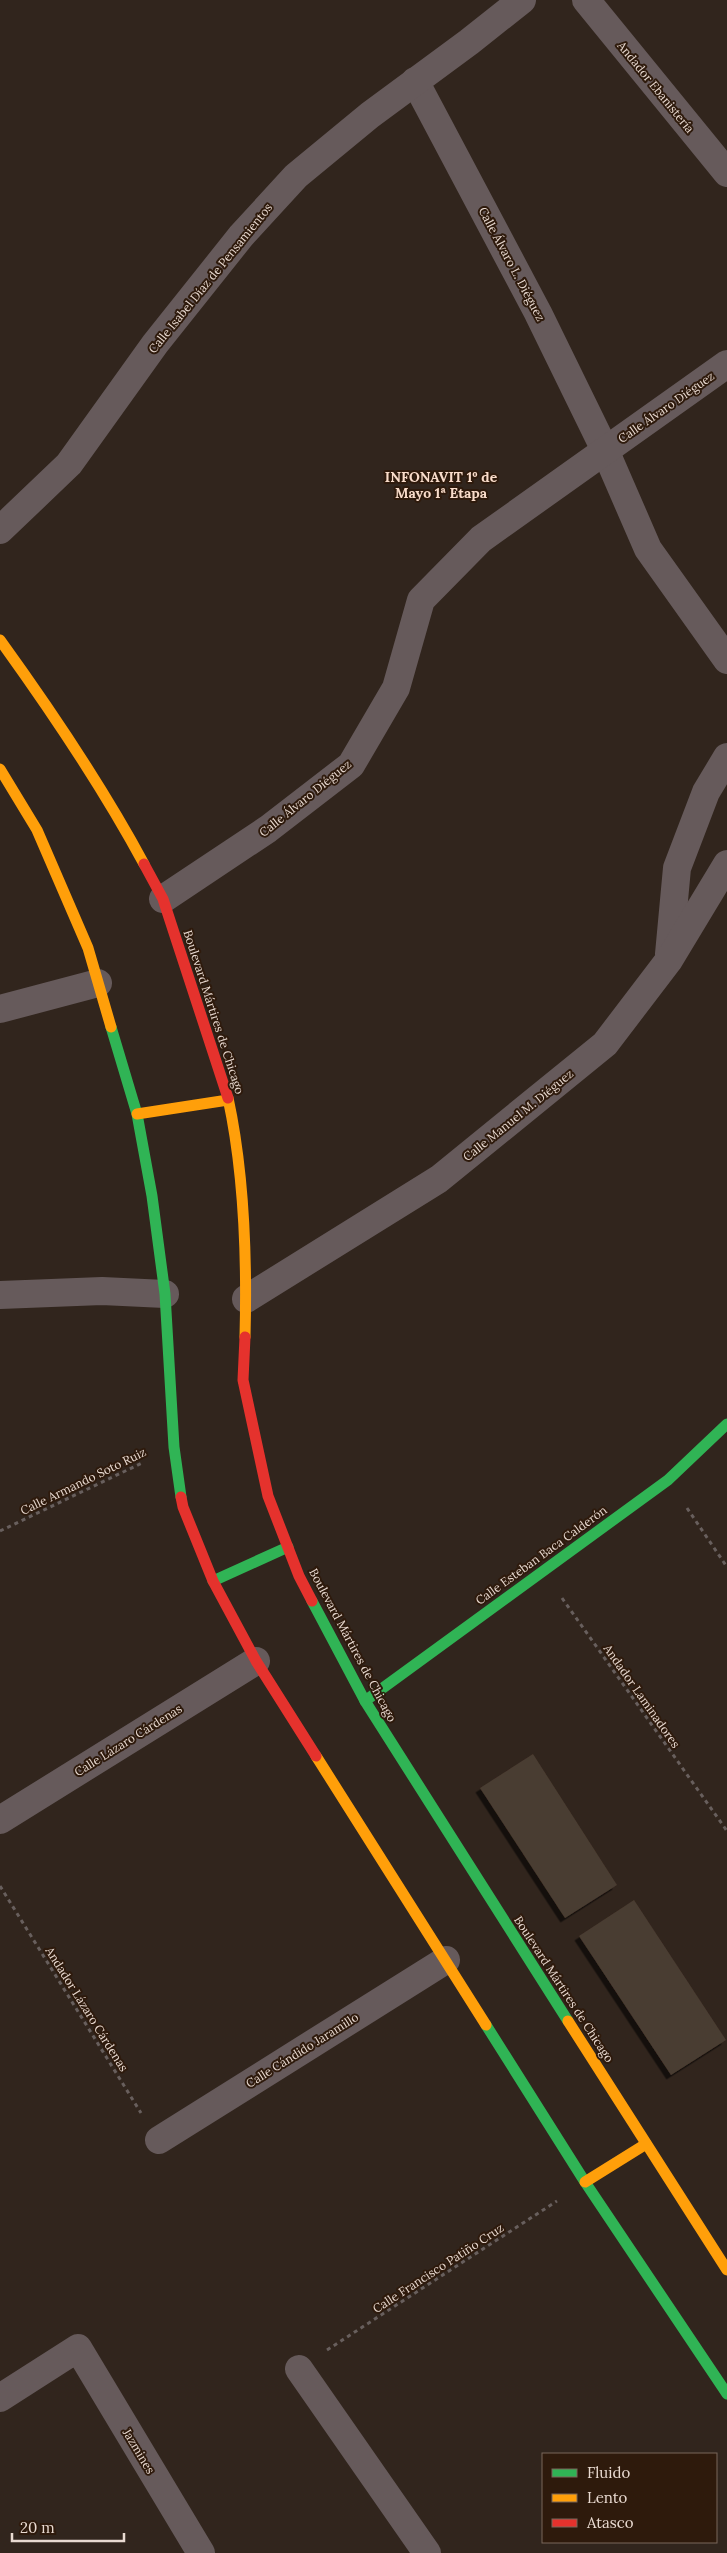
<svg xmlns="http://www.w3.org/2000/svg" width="727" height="2553" font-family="Lora,serif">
<defs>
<filter id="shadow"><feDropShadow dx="-4.5" dy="4.5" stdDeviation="0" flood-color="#0009"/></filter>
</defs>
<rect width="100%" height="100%" fill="#31251d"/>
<g fill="#4a3c31" filter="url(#shadow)">
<path d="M533 1754 617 1885 565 1918 480 1788Z"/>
<path d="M634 1900 726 2040 671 2075 579 1936Z"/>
</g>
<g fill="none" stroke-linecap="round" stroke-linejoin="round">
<g stroke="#685f5d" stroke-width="3" stroke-dasharray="4 4" stroke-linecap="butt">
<path d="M687 1508 727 1567"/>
<path d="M0 1531 144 1462"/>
<path d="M562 1598 727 1831"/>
<path d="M0 1886 141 2113"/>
<path d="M327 2350 557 2201"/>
</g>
<g stroke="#665a5b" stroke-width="28">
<path d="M586 0 727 173"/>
<path d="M415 81 538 313 605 450 648 549 727 660"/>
<path d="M0 530 69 464 155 344 241 236 296 176 370 115 469 42 522 0"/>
<path d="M163 899 268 829 351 765 396 688 421 600 481 539 727 364"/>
<path d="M669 954 677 868 706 792 727 757"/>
<path d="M0 1009 98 983"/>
<path d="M0 1295 102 1291 165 1294"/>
<path d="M246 1299 439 1179 605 1044 669 960 727 864"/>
<path d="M0 1820 256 1661"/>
<path d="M159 2140 446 1960"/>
<path d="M299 2369 427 2553"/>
<path d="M0 2398 78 2348 201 2553"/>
</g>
<g stroke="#30b455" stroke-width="11">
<path d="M111 1027 137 1114 152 1196 165 1294 174 1447 181 1497"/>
<path d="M213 1581 288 1547"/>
<path d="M312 1601 365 1701 568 2021"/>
<path d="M365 1701 668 1480 727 1424"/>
<path d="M486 2025 585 2182 727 2394"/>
</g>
<g stroke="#ff9f0a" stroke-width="11">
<path d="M0 640C52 712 102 786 144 864"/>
<path d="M0 769 37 830 88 948 111 1027"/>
<path d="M228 1098C244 1172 247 1262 245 1337"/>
<path d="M137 1114 228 1100"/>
<path d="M316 1756 486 2025"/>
<path d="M568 2021 727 2270"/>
<path d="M585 2182 646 2144"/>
</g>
<g stroke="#e5322d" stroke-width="11">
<path d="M144 864 163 899 228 1098"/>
<path d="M245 1337 243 1380 268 1496 299 1576 312 1601"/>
<path d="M181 1497 183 1507 213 1581 256 1661 316 1756"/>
</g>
</g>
<g text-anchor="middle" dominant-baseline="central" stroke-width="4" stroke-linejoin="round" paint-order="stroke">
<g font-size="12" fill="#e9dad1" stroke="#2e1a0c">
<text transform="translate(656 87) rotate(51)">Andador Ebanistería</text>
<text transform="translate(512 264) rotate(62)">Calle Álvaro L. Diéguez</text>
<text transform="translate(210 278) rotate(-51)">Calle Isabel Díaz de Pensamientos</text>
<text transform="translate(666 407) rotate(-35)">Calle Álvaro Diéguez</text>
<text transform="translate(305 798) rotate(-39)">Calle Álvaro Diéguez</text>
<text transform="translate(214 1012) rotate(72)">Boulevard Mártires de Chicago</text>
<text transform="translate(518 1115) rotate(-39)">Calle Manuel M. Diéguez</text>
<text transform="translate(83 1481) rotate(-26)">Calle Armando Soto Ruiz</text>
<text transform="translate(541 1555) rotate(-36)">Calle Esteban Baca Calderón</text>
<text transform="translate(353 1645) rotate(62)">Boulevard Mártires de Chicago</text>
<text transform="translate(642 1696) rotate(55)">Andador Laminadores</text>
<text transform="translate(128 1740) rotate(-32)">Calle Lázaro Cárdenas</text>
<text transform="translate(564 1989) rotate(57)">Boulevard Mártires de Chicago</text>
<text transform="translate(87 2009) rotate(58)">Andador Lázaro Cárdenas</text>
<text transform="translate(302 2050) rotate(-32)">Calle Cándido Jaramillo</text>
<text transform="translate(438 2268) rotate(-33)">Calle Francisco Patiño Cruz</text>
<text transform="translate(139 2451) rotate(59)">Jazmines</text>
</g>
<g font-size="14" font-weight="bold" fill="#f9dcca" stroke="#2e1a0c">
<text x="441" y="477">INFONAVIT 1º de<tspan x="441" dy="16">Mayo 1ª Etapa</tspan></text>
</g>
</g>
<rect x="542" y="2453" width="175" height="90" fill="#2e1a0c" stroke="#79675b"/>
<rect x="552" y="2469" width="25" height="8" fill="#30b455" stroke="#79675b"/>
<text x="587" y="2478" font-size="15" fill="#e9dad1">Fluido</text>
<rect x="552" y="2494" width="25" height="8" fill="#ff9f0a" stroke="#79675b"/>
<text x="587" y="2503" font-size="15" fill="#e9dad1">Lento</text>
<rect x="552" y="2519" width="25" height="8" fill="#e5322d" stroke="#79675b"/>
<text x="587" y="2528" font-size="15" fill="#e9dad1">Atasco</text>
<path d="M12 2533v8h112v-8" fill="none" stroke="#e9dad1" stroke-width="2.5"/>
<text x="20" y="2533" font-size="15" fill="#e9dad1" stroke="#2e1a0c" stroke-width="4" paint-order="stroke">20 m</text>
</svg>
